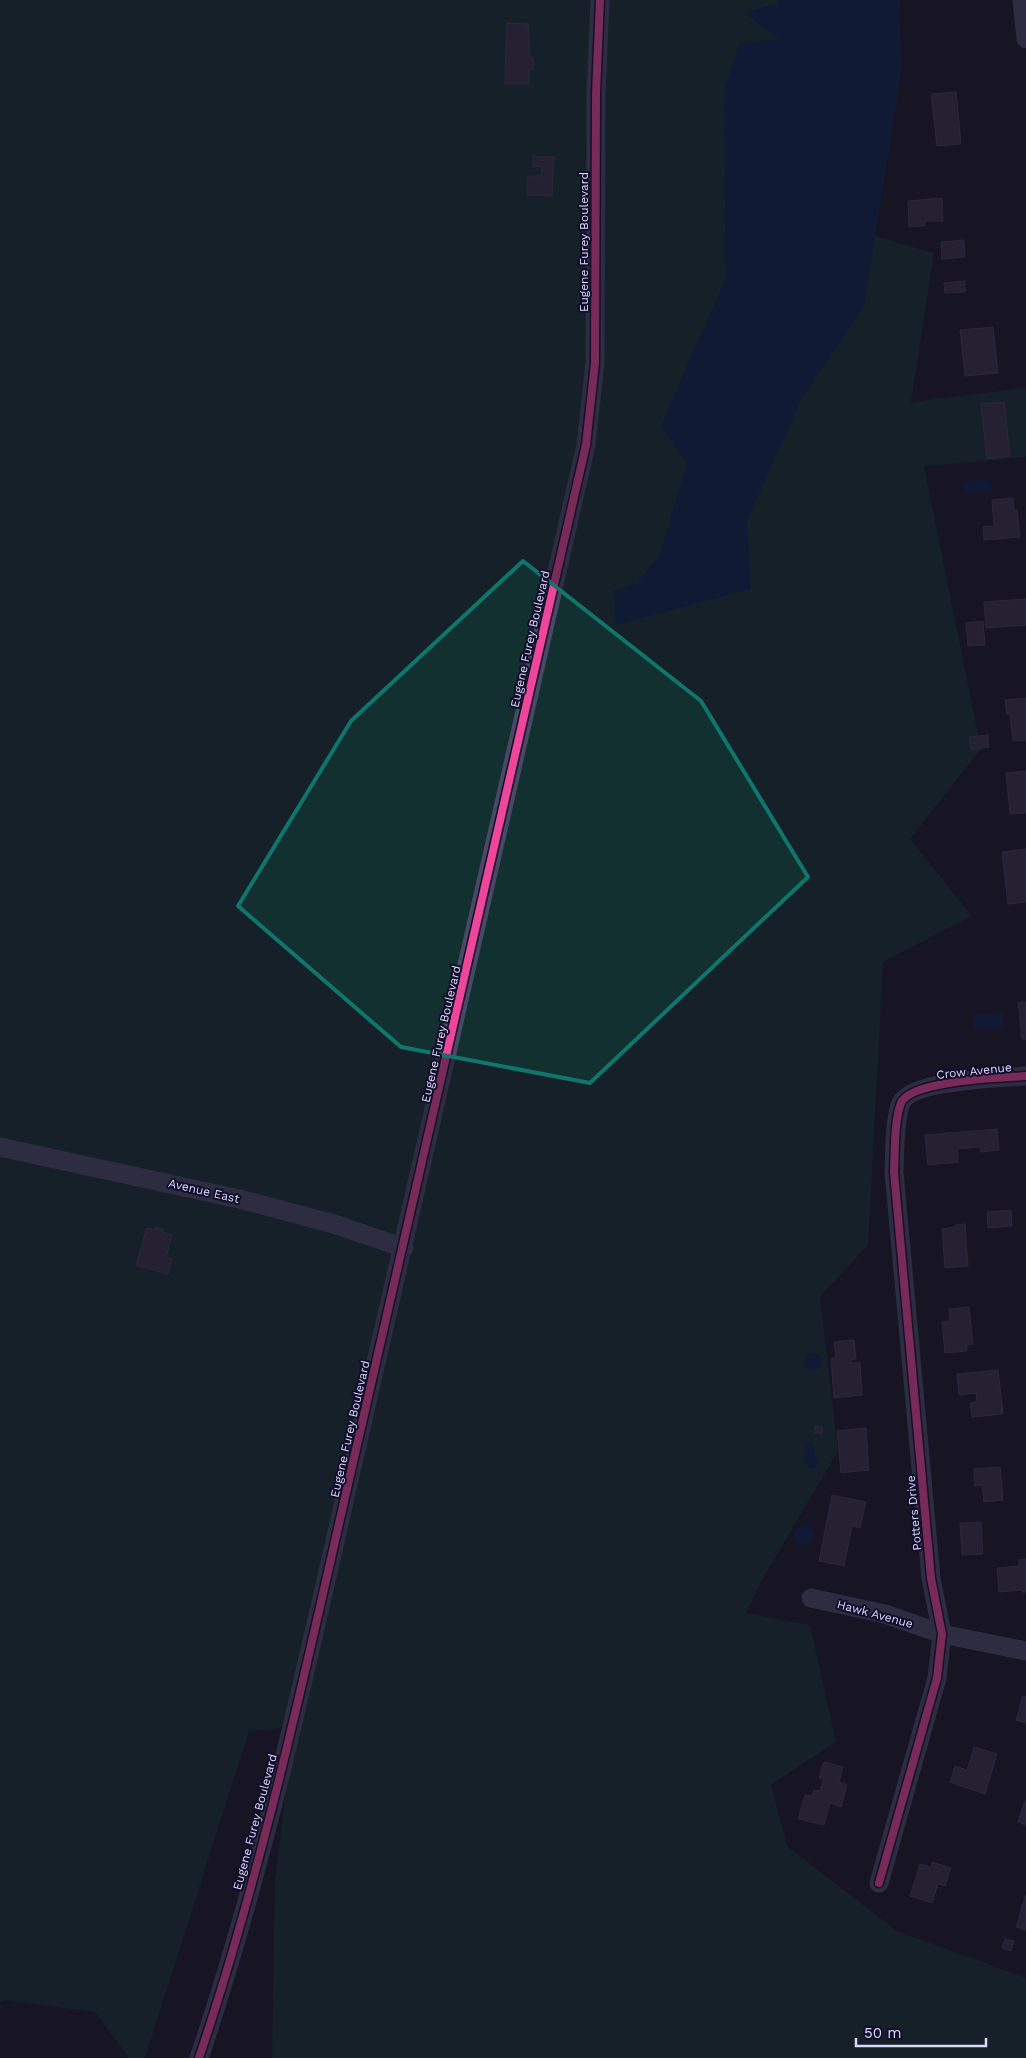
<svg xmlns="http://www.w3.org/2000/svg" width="1026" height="2058" font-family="'Work Sans',sans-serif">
<rect width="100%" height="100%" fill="#171424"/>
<path fill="#123030" d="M0 0H780L779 4 744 12 780 39 724 89 726 278 661 426 687 463 653 579 616 625 747 519 875 236 934 253 911 402 1026 388V457L924 466 981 749 910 839 972 916 883 962 868 1245 820 1297 838 1451 762 1580 746 1613 810 1625 836 1742 771 1785 787 1846 897 1931 1026 1978V2058H272L275 1881 294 1722 276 1729 249 1731 145 2058H129L95 2012 4 2000 0 2002Z"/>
<g fill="#09234b">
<path d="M780 0H900L899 15 902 67 864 307 801 400 747 521 751 589 616 625 613 590 636 584 660 555 687 463 661 426 726 278 724 89 740 43 779 39 744 12 779 4Z"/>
<path d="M988 480 992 483V489L990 492 967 495 964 493 963 485 967 481Z"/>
<path d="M1003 1013 1004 1027 974 1029 973 1015Z"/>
<circle cx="813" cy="1362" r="9"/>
<path d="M809 1442 815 1445V1454L819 1462 815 1468 810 1469 805 1462 804 1446Z"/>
<circle cx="804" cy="1535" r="10"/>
</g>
<g fill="#353246" stroke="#433f58">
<path d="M507 23 528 24 530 57 533 58V69H529V84H505Z"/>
<path d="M956 92 961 144 937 146 931 94Z"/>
<path d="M533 156 554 157 552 196 527 195 528 176H541L542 167 533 166Z"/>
<path d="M942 198 943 221H925V226L909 227 908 201Z"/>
<path d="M964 240 965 257 942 259 941 242Z"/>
<path d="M965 281V292L945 293 944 283Z"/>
<path d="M993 327 998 373 965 376 960 330Z"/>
<path d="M1004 402 1010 456 987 459 981 404Z"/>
<path d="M1013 498 1014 510H1017L1020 537 984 540 983 527 994 526 992 500Z"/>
<path d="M1026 599V625L986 628 984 602Z"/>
<path d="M983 621 985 645 968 646 966 623Z"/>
<path d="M1026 698V740L1013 741 1010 714H1007L1005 700Z"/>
<path d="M988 735 989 747 971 750 969 737Z"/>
<path d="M1026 771V813L1010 814 1006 773Z"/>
<path d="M1026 849V902L1008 904 1002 852Z"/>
<path d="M1018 1002H1026V1039H1022Z"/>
<path d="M997 1129 999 1150 981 1152 980 1147 957 1149 958 1162 928 1165 925 1135Z"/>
<path d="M1011 1210 1012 1226 988 1228 987 1212Z"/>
<path d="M965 1224 968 1266 945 1268 942 1229 955 1227V1225Z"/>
<path d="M156 1227 163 1229 162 1232 172 1235 166 1257 172 1259 168 1274 136 1265 147 1228 155 1230Z"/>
<path d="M969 1307 973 1344 967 1345V1351L945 1353 942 1322 950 1321 949 1309Z"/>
<path d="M854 1340 856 1359 851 1360V1363L860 1362 862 1395 834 1398 831 1358H836L834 1342Z"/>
<path d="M998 1370 1003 1414 972 1417 970 1403 977 1402 976 1393 959 1395 957 1374Z"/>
<path d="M815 1426 823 1428 822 1434 814 1432Z"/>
<path d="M866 1428 869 1470 841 1473 837 1431Z"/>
<path d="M1000 1467 1003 1500 984 1502 982 1485 975 1486 974 1469Z"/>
<path d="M832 1495 866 1502 860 1528 852 1526 844 1566 819 1561Z"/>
<path d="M981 1522 983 1554 962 1555 960 1523Z"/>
<path d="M1026 1559V1592H1022V1590L999 1592 997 1568 1019 1566V1560Z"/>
<path d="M1023 1696 1026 1697V1723L1016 1720Z"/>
<path d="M974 1747 997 1754 985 1794 950 1782 955 1766 967 1770Z"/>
<path d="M824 1762 843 1767 839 1782 847 1785 841 1807 830 1803 824 1825 798 1819 805 1795 812 1796 814 1790 820 1791 824 1779 819 1778Z"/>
<path d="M1025 1801H1026V1825L1018 1822Z"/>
<path d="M932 1862 951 1868 945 1886 938 1884 932 1903 910 1896 920 1864 931 1867Z"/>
<path d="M1026 1894V1930L1016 1927Z"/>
<path d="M1005 1939 1014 1941 1011 1951 1002 1948Z"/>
</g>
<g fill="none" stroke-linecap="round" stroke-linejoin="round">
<g stroke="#494965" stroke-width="19">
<path d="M1022 0 1026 39"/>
<path d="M0 1147 239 1199 334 1224 404 1248"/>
<path d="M811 1598 885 1614 942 1634 1026 1651"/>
<path d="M879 1883 937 1678 942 1634 931 1578 894 1172C895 1153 894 1121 901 1103 911 1080 1002 1078 1026 1076"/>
<path d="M199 2058C268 1854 312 1638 361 1428 438 1101 511 773 586 445L595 363 596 94 600 0"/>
</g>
<g stroke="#120e2a" stroke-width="11">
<g id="cycleway">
<path d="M879 1883 937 1678 942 1634 931 1578 894 1172C895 1153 894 1121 901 1103 911 1080 1002 1078 1026 1076"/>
<path d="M199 2058C268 1854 312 1638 361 1428 438 1101 511 773 586 445L595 363 596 94 600 0"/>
</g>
</g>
<use href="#cycleway" stroke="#ed469a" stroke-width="8"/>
</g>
<path d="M0 0H1026V2058H0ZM523 561 701 701 808 877 590 1083 401 1047 238 906 351 721Z" fill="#171424" fill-opacity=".55" fill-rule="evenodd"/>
<path fill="none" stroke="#0f766e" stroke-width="4" stroke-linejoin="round" d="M523 561 701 701 808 877 590 1083 401 1047 238 906 351 721Z"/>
<g text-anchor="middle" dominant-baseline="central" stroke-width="4" stroke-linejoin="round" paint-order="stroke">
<g font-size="12" fill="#dbd7ff" stroke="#120e2a">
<text transform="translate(584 242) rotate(-90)">Eugene Furey Boulevard</text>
<text transform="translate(530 639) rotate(-77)">Eugene Furey Boulevard</text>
<text transform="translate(441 1034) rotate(-77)">Eugene Furey Boulevard</text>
<text transform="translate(974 1071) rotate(-6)">Crow Avenue</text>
<text transform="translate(204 1191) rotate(13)">Avenue East</text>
<text transform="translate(350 1429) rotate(-77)">Eugene Furey Boulevard</text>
<text transform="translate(914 1513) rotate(-95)">Potters Drive</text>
<text transform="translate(875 1614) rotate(15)">Hawk Avenue</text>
<text transform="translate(255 1822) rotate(-75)">Eugene Furey Boulevard</text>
</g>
</g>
<path d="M856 2038v8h130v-8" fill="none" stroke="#dbd7ff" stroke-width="2.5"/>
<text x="864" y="2038" font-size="15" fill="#dbd7ff" stroke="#120e2a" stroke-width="4" paint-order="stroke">50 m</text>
</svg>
